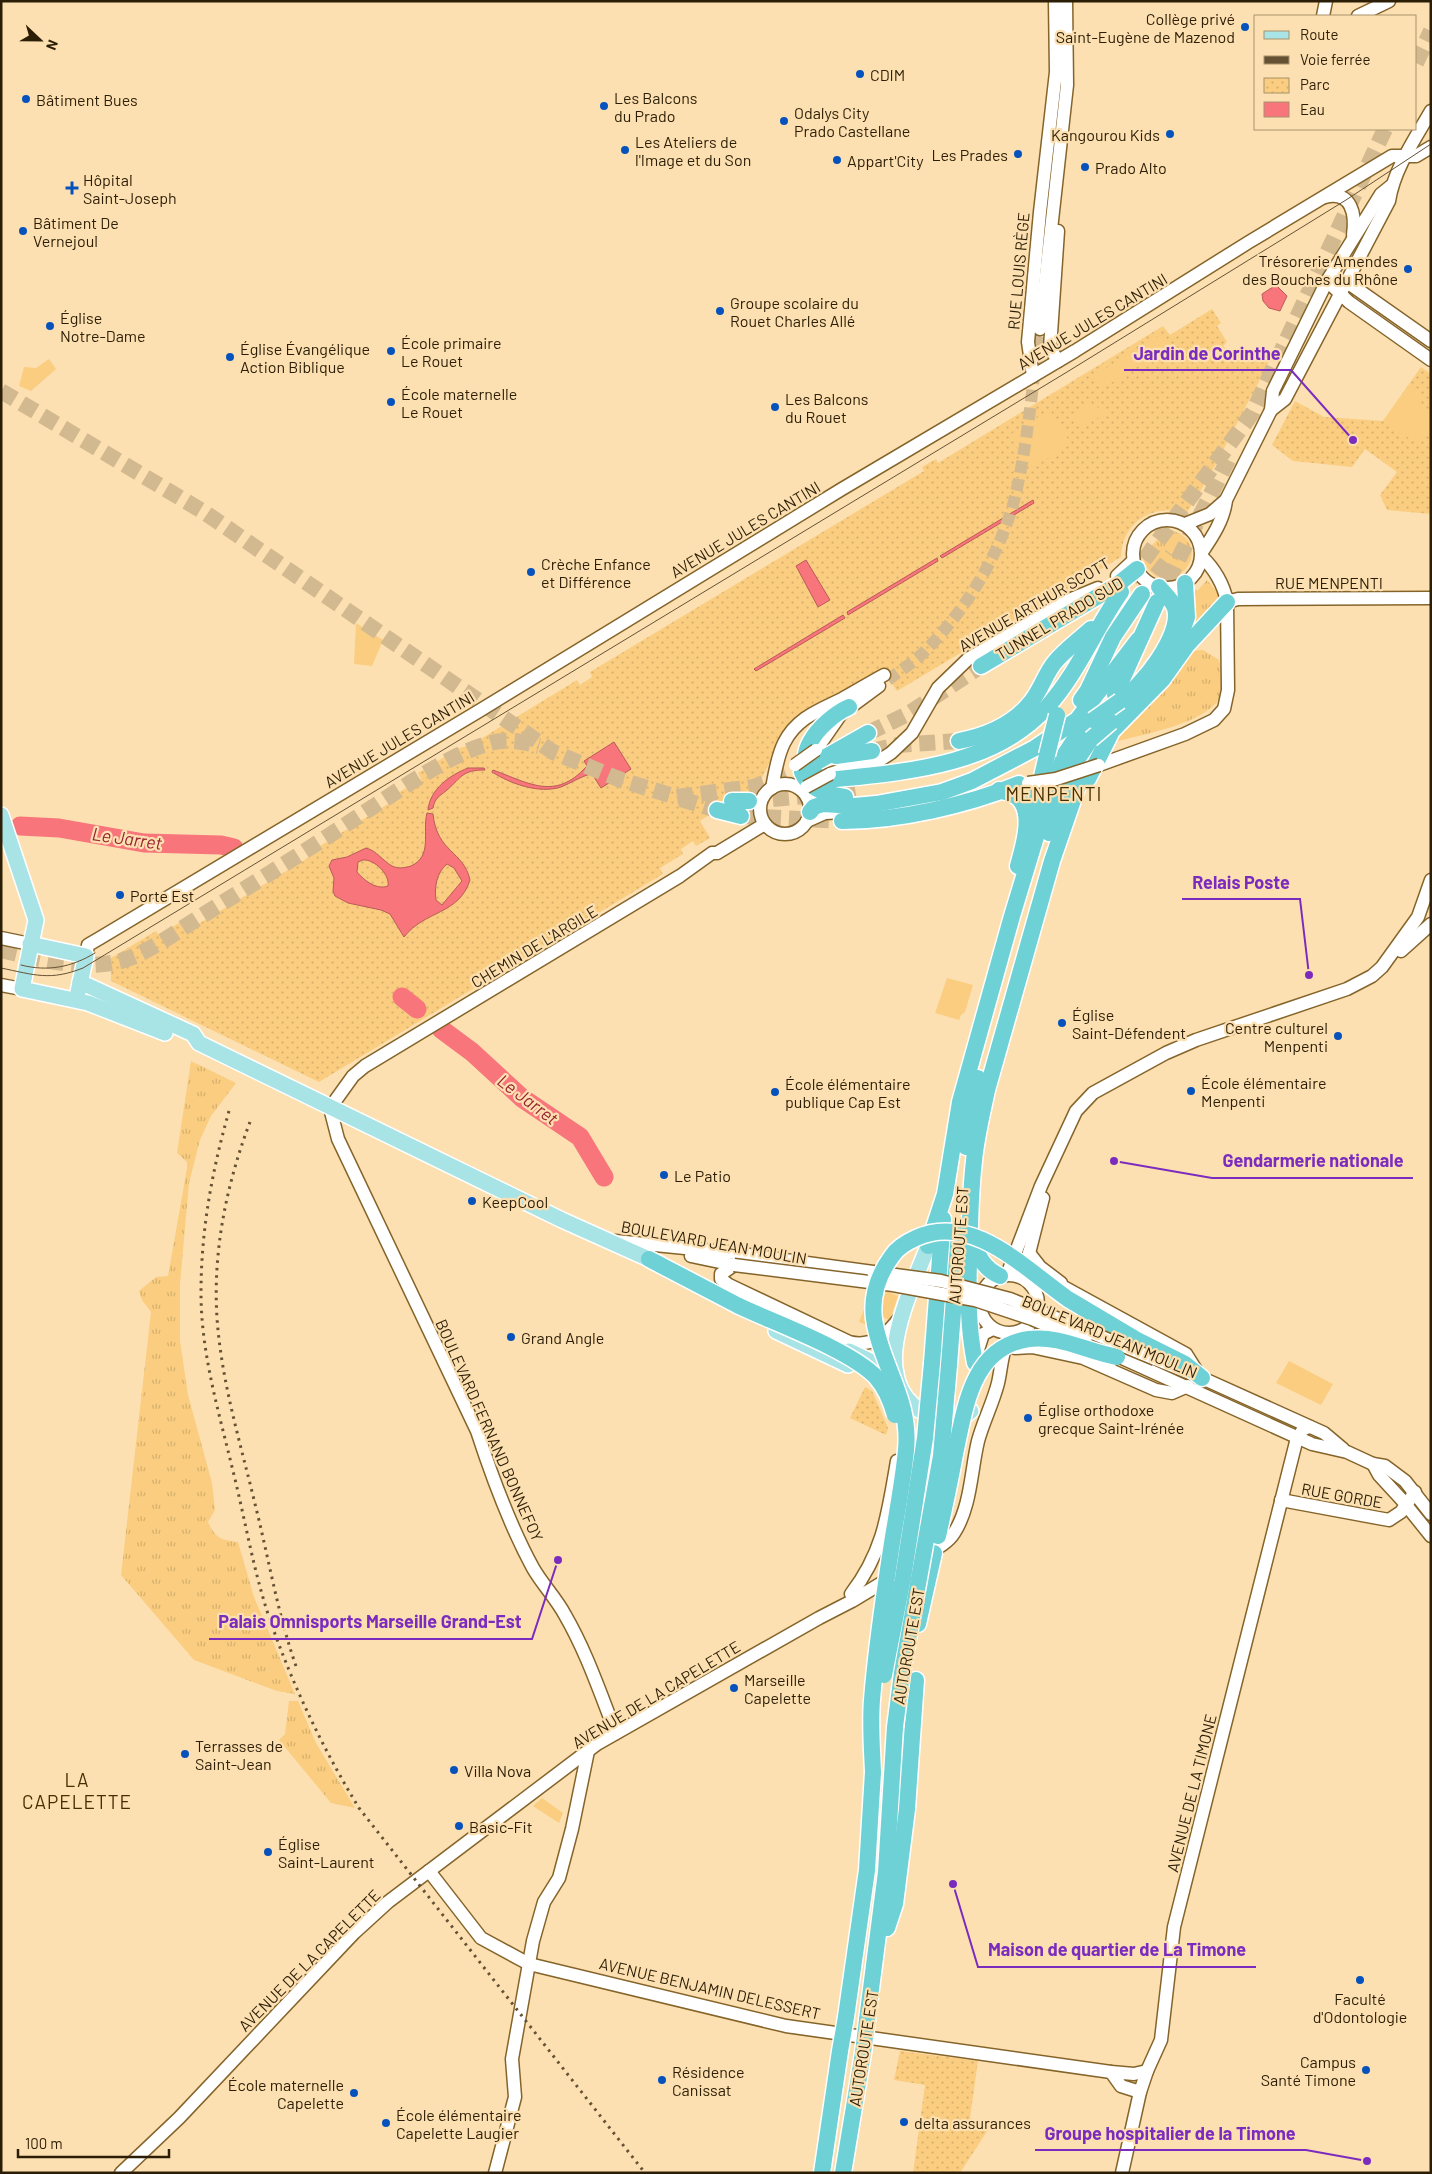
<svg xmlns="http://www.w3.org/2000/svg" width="1432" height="2174" font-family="Barlow,sans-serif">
<defs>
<pattern id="grass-tufts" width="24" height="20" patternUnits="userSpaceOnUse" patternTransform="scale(1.25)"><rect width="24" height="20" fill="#facd80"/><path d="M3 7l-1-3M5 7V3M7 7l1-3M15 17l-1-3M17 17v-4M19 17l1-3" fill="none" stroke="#d6b06d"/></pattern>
<pattern id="park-dots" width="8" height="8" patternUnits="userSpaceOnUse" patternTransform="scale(1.25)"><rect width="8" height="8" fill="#facd80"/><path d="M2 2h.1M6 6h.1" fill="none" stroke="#d6b06d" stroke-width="1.8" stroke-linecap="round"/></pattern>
</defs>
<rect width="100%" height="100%" fill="#fde0b1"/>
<g fill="url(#grass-tufts)">
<path d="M1170 530C1219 543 1174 603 1148 569 1142 561 1142 552 1146 543L1151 546 1158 539 1154 535Z"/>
<path d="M1207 580 1219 594C1218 608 1202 619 1193 628L1191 627 1194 590H1198Z"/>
<path d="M1203 650 1219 660C1221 670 1225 685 1221 695 1210 724 1135 736 1106 744L1115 732 1145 710 1191 651Z"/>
<path d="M191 1061 236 1083 211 1116 200 1140 189 1183 180 1284V1341L188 1395 212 1483 215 1510 208 1522C215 1538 221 1540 238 1542L254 1597 295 1694 277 1691 194 1660 121 1575 151 1312 142 1300 139 1291 156 1277 168 1276 187 1168V1162L177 1153Z"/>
<path d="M289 1701H298L316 1743 355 1808 331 1803 279 1740 285 1734Z"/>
</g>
<g fill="url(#park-dots)">
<path d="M1212 309 1221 323 1217 326 1227 342 1223 346 1232 353 1235 349 1252 359 1254 355 1269 362 1208 479 1186 514C1154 502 1122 522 1121 557L897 691 884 672 782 737 754 794 732 800 700 821 710 838 696 846 693 841 681 849 683 854 660 868 663 874 319 1082 111 981V958L156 931 159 935 184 920 190 929 321 850 320 846 399 797 398 793 421 779 418 773 459 748 471 745 577 680 580 685 592 677 590 672 924 471 922 467 936 459 938 463 1163 326 1170 335Z"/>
<path d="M1421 367 1431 374V514L1387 510 1380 495 1397 472 1365 449 1352 467 1293 461 1272 445 1295 401 1324 417 1383 421Z"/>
<path d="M865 1387 872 1391 888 1428 886 1435 850 1418Z"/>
<path d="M900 2051 978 2061 970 2118 991 2125 960 2173H913L925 2085 894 2080Z"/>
</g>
<g fill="#facd80">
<path d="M1162 334 1170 347 1101 389 1093 376Z"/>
<path d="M49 359 56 369 31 391 19 386 24 367 36 368Z"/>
<path d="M1408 386 1424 397 1420 402 1417 400 1415 404 1431 415V425L1418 444 1383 421Z"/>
<path d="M1091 403 1106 413 1084 426 1072 414Z"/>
<path d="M1050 410 1071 444 1030 469 1009 435Z"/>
<path d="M356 623 383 640 372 666 354 664Z"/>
<path d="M947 978 973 985 965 1012 961 1015 959 1020 935 1013Z"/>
<path d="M886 1291 898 1296 890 1320 877 1315 872 1327 859 1322 869 1296 882 1301Z"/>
<path d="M1289 1361 1333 1384 1321 1405 1276 1383Z"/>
<path d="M542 1798 563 1813 559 1823 533 1806Z"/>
</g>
<g fill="#f7757b" stroke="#ba5b58" fill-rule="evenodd">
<path d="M1276 285 1287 296 1280 311 1269 308 1263 301 1262 294Z"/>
<path d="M1033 500 1034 503 942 558 940 556Z"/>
<path d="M937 558 938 561 848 615 847 612Z"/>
<path d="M806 560 830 600 818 607 796 566Z"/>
<path d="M843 615 845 618 756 671 754 669Z"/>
<path d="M614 742 631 769 601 788 584 761Z"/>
<path d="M586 767 590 774C580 777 571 783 561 787 539 794 511 784 492 772L493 770C529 783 555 801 586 767Z"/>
<path d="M468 768H484L485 770C462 770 462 777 447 790 440 796 435 797 433 808L428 810C430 789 450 775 468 768Z"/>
<path d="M427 813 433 814C437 853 464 851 470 880 459 915 425 910 404 937L390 914 381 910 348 903 335 896 333 891 334 878 329 866 332 860 347 857 366 848C377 851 382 860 392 866 398 869 404 868 411 866 433 856 422 832 427 813ZM363 860C374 859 390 874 388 886 376 890 365 881 357 872L358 862ZM447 864 454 868 462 881 442 905 436 900C434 887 437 872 447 864Z"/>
</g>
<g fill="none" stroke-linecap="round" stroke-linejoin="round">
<g stroke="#f7757b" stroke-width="19">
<path d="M20 826 59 828 144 843 221 845 234 848"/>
<path d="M402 997 417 1009"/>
<path d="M441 1029 472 1052 522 1098 580 1137 604 1177"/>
</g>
<path stroke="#d3b98f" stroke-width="12" stroke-dasharray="12 6" stroke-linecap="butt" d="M888 680C898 672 911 664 921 655 963 614 998 559 1014 501 1028 445 1032 386 1040 329"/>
<g stroke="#d3b98f" stroke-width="16" stroke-dasharray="16 8" stroke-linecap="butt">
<path d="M1416 63 1431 31"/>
<path d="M1 391 204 512 553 752 621 780 676 797 754 787 813 764"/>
<path d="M1130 579 1253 412 1385 129"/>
<path d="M1142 594 1172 555"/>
<path d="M1157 602 1228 460"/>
<path d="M868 733 908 714 981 666"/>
<path d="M872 751 898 745 959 741"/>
<path d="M1081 777 1098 736"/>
<path d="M681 799 717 810"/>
<path d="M749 801 807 796 855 788"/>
<path d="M741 816 842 821"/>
<path d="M1 950C39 959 82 971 121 961 148 953 176 932 200 917 254 883 309 849 362 814 398 791 448 755 487 744 504 738 522 741 539 746"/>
</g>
<g stroke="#85642a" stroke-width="15">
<g id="secondary">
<path d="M1323 16 1326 1"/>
<path d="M1358 16 1389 1"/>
<path d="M1325 197C1352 190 1356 215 1353 235"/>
<path d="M1058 231 1050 348 1058 361"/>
<path d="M1327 281 1349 302 1431 360"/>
<path d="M1340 281 1347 282 1431 341"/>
<path d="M1040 329 1067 85 1066 1"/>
<path d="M1033 376 1028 342 1040 212 1056 72 1055 1"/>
<path d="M1271 410 1285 399 1389 201C1394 169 1415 139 1431 111"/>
<circle cx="1167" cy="554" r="34"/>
<path d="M1185 524 1210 514 1226 500"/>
<path d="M1202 552C1213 536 1224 519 1226 500L1271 410 1273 391 1327 281 1381 194 1391 186"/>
<path d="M1117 576 1133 561"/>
<path d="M1227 602 1238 599 1431 598"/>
<path d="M816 750 841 714 879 686"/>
<path d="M1099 765 1185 734 1214 720 1224 709 1228 690 1227 602C1224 585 1214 568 1202 557"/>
<path d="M830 774 851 767 874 764 891 753 912 733 938 688 968 659 1064 602 1098 588"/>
<circle cx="785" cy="809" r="25"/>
<path d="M772 788C775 773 777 757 784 743 796 719 817 711 840 700 855 692 869 683 884 675"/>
<path d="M807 821 825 813 845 812"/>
<path d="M1 938 30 944"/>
<path d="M1401 951 1431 924"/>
<path d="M86 956 88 945 100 938 479 711 842 489 1075 351 1249 242 1392 156H1416L1431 147"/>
<path d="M1 985 22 989"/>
<path d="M615 1241 735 1253 873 1272"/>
<path d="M1029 1253 1040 1267 1061 1283"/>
<path d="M691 1256 734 1265"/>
<path d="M734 1265 721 1274V1279L729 1285 849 1342C872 1348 888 1334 901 1316"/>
<path d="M1024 1273 1043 1198"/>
<circle cx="1009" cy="1304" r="29"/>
<path d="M1007 1275 1041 1186 1076 1111 1093 1093 1166 1053 1196 1040 1347 989 1372 976 1382 967 1418 917 1431 880"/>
<path d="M1031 1285 1050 1282 1060 1285 1186 1354 1196 1370"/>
<path d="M1015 1348 1032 1347 1083 1358 1156 1390 1172 1393 1188 1386"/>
<path d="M1111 1353 1312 1444 1347 1452 1373 1464 1385 1466 1405 1481 1431 1514"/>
<path d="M976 1356 983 1334 993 1329"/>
<path d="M1155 1359 1202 1378 1324 1433 1343 1449"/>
<path d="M1373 1464 1379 1475 1402 1500 1431 1536"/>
<path d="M1281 1500 1389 1520 1401 1512 1415 1492"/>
<path d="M924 1555C935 1549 947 1544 954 1533 971 1507 971 1470 978 1441 983 1422 993 1403 998 1383 1003 1362 1000 1346 1018 1332"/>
<path d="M851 1594C884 1551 888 1513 897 1461"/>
<path d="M616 1733C600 1693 587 1653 565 1615 556 1598 542 1584 533 1568 509 1524 492 1477 477 1431L338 1139 330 1108 353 1076 365 1066 680 876 712 853H717L765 824"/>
<path d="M429 1871 481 1938 529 1964 786 2026 1111 2072 1134 2074 1147 2071"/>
<path d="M1111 2072 1121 2086 1140 2092"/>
<path d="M121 2173 179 2118 354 1933 388 1902 597 1744 819 1618 852 1601 890 1578"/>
<path d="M495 2173 515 2097 512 2059 533 1941 544 1902 559 1878 572 1829 588 1751"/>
<path d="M1122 2173 1140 2092 1147 2071 1161 2040 1174 1927 1296 1442 1303 1429 1310 1427"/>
</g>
</g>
<g stroke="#fff" stroke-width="18">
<g id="primary">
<path d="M1 815 36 920 22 989 88 1003 165 1033"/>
<path d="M30 944 86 956 78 992"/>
<path d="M80 982 193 1034 199 1043 562 1220 660 1264"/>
<path d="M928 1246C909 1297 861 1386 932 1417 947 1423 960 1422 971 1411"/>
<path d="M776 1331 848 1365"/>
<path d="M849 1351 896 1373"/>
</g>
</g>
<g stroke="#fff" stroke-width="19">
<g id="highway">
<path d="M1174 654 1187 617 1185 583"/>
<path d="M981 666 1117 585 1137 569"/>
<path d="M1115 695 1157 602"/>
<path d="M1081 700 1088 690 1113 637 1142 594"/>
<path d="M1120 701C1141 687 1183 635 1175 608 1172 600 1164 593 1159 587"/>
<path d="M849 707C822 719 780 764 827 780 903 772 993 767 1047 707 1077 674 1095 629 1121 592"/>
<path d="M959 741C986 736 1013 725 1031 702 1041 690 1045 674 1055 662 1065 650 1080 639 1091 629"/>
<path d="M836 756 872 751"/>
<path d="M815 763 868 733"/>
<path d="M802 772C809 790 828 795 845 797"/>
<path d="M1088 779 1112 731 1162 680 1187 645 1227 602"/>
<path d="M999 790C1005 792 1012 793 1017 797 1035 811 1023 848 1018 866"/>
<path d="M732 801H749"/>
<path d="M717 810 741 816"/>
<path d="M1034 811 1047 755"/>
<path d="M810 812 814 807 823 804 854 806 876 804 942 792 972 781 1035 748 1077 720 1138 640"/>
<path d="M842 821C898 821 968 805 1019 784"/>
<path d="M1049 833 1074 764 1091 739"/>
<path d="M966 1147 969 1118 978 1078"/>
<path d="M973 1238C976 1255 984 1269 1000 1276"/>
<path d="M928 1246 945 1194 960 1102 1012 916 1046 804 1065 754 1080 731 1093 720"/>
<path d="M649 1259 739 1306"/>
<path d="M1068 1299 1137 1340 1185 1364 1202 1378"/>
<path d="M932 1363 943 1219"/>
<path d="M975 1363C968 1328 968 1296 969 1261 970 1228 970 1194 974 1161 976 1138 982 1114 987 1090L1052 861 1081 777"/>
<path d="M949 1365 959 1233"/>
<path d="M918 1624 934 1553"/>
<path d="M887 1928 895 1904 907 1809 916 1680"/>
<path d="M846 2017 867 1870 873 1772"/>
<path d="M867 2020 886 1872 895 1727 898 1714"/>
<path d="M822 2173 840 2051"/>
<path d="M843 2173 863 2053"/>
</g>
</g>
<use href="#secondary" stroke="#fff" stroke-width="12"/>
<use href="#primary" stroke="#a8e3e6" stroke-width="15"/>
<use href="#highway" stroke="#6ed1d6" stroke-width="16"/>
<g stroke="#655234" stroke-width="1">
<path d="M21 965C48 972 72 967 95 953"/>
<path d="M1 968C35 975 50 981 83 968L1067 372 1346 200 1431 144"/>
</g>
<g stroke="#655234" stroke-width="3" stroke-dasharray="2.5 5" stroke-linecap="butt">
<path d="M229 1111C212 1171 201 1230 201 1293 201 1352 218 1409 232 1467 245 1518 253 1570 270 1620 293 1686 323 1749 359 1808L645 2173"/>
<path d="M250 1122C225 1188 211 1260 218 1330 224 1391 242 1449 256 1508 269 1560 278 1615 296 1666"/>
</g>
<g stroke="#85642a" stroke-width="15" stroke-linecap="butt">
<g id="secondary-bridge">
<path d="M795 765 816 750"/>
<path d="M1028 783 1056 779 1099 765"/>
<path d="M806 787 830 774"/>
<path d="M734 1265 893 1285 975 1300 1032 1319 1086 1342"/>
<path d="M873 1272 941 1281 1010 1299 1155 1359"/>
</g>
</g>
<g stroke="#fff" stroke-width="19" stroke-linecap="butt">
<g id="highway-bridge">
<path d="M1093 720 1120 701"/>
<path d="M1091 739 1111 722"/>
<path d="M1047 755 1057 715"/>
<path d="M739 1306C775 1323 850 1350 876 1377 886 1388 891 1401 895 1415"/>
<path d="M938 1536C944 1509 950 1482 955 1454 965 1409 971 1347 1029 1339 1059 1335 1088 1352 1117 1357"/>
<path d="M884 1675 903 1578 925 1438 932 1363"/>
<path d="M895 1727 902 1673 941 1456 949 1365"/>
<path d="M873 1772C872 1748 870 1724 872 1700 876 1648 884 1595 892 1543 897 1512 903 1481 906 1450 911 1399 881 1366 874 1319 871 1295 878 1275 892 1256 897 1248 907 1242 916 1238 972 1212 1025 1269 1068 1299"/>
<path d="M840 2051 846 2017"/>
<path d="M863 2053 867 2020"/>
</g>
</g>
<use href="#secondary-bridge" stroke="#fff" stroke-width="12"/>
<use href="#highway-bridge" stroke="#6ed1d6" stroke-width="16"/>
</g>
<g fill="#0652bc" stroke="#fde0b1" stroke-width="2">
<circle cx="1245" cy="27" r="5"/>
<circle cx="860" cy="74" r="5"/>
<circle cx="26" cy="99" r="5"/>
<circle cx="604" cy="106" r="5"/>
<circle cx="784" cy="121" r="5"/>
<circle cx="1170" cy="134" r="5"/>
<circle cx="625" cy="150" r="5"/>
<circle cx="1018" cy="154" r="5"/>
<circle cx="837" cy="160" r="5"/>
<circle cx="1085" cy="167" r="5"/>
<path d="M69.5 180.5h5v5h5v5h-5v5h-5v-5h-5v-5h5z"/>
<circle cx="23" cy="231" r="5"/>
<circle cx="1408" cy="269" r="5"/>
<circle cx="720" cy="311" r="5"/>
<circle cx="50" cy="326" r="5"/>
<circle cx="391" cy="351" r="5"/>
<circle cx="230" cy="357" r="5"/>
<circle cx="391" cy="402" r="5"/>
<circle cx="775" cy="407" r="5"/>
<circle cx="531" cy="572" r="5"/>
<circle cx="120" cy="895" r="5"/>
<circle cx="1062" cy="1023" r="5"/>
<circle cx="1338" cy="1036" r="5"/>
<circle cx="1191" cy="1091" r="5"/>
<circle cx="775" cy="1092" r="5"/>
<circle cx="664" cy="1175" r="5"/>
<circle cx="472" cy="1201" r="5"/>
<circle cx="511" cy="1337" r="5"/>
<circle cx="1028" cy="1418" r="5"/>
<circle cx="734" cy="1688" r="5"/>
<circle cx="185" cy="1754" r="5"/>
<circle cx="454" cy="1770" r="5"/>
<circle cx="459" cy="1826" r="5"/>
<circle cx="268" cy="1852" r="5"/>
<circle cx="1360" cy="1980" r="5"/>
<circle cx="1366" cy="2070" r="5"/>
<circle cx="662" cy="2080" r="5"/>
<circle cx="354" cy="2093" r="5"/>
<circle cx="904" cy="2122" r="5"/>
<circle cx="386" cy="2123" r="5"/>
</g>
<g text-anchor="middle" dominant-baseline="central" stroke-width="4.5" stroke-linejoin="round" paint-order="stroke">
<g font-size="16" fill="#2c1e06" stroke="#fde0b1" text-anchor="start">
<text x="1235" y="18" text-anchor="end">Collège privé<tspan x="1235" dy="18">Saint-Eugène de Mazenod</tspan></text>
<text x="870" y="74">CDIM</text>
<text x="614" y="97">Les Balcons<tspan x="614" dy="18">du Prado</tspan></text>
<text x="36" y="99">Bâtiment Bues</text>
<text x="794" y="112">Odalys City<tspan x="794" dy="18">Prado Castellane</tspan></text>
<text x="1160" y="134" text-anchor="end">Kangourou Kids</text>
<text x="635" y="141">Les Ateliers de<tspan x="635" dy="18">l'Image et du Son</tspan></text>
<text x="1008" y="154" text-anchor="end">Les Prades</text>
<text x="847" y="160">Appart'City</text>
<text x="1095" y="167">Prado Alto</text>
<text x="83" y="179">Hôpital<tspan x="83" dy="18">Saint-Joseph</tspan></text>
<text x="33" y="222">Bâtiment De<tspan x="33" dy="18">Vernejoul</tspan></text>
<text x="1398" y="260" text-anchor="end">Trésorerie Amendes<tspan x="1398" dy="18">des Bouches du Rhône</tspan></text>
<text x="730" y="302">Groupe scolaire du<tspan x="730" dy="18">Rouet Charles Allé</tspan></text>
<text x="60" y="317">Église<tspan x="60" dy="18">Notre-Dame</tspan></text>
<text x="401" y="342">École primaire<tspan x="401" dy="18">Le Rouet</tspan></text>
<text x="240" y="348">Église Évangélique<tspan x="240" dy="18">Action Biblique</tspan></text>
<text x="401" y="393">École maternelle<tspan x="401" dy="18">Le Rouet</tspan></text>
<text x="785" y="398">Les Balcons<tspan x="785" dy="18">du Rouet</tspan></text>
<text x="541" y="563">Crèche Enfance<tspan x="541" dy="18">et Différence</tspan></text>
<text x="130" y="895">Porte Est</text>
<text x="1072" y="1014">Église<tspan x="1072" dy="18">Saint-Défendent</tspan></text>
<text x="1328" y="1027" text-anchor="end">Centre culturel<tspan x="1328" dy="18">Menpenti</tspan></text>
<text x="1201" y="1082">École élémentaire<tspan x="1201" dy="18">Menpenti</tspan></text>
<text x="785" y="1083">École élémentaire<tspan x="785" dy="18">publique Cap Est</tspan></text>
<text x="674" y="1175">Le Patio</text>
<text x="482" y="1201">KeepCool</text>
<text x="521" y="1337">Grand Angle</text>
<text x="1038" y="1409">Église orthodoxe<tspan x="1038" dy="18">grecque Saint-Irénée</tspan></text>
<text x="744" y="1679">Marseille<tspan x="744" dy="18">Capelette</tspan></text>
<text x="195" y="1745">Terrasses de<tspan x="195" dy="18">Saint-Jean</tspan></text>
<text x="464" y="1770">Villa Nova</text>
<text x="469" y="1826">Basic-Fit</text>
<text x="278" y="1843">Église<tspan x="278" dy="18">Saint-Laurent</tspan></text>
<text x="1360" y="1998" text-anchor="middle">Faculté<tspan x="1360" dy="18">d'Odontologie</tspan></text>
<text x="1356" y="2061" text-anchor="end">Campus<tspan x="1356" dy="18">Santé Timone</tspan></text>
<text x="672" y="2071">Résidence<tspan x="672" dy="18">Canissat</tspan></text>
<text x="344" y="2084" text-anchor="end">École maternelle<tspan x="344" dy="18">Capelette</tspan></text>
<text x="396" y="2114">École élémentaire<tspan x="396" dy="18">Capelette Laugier</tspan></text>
<text x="914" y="2122">delta assurances</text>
</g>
<g font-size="16" fill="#2c1e06" stroke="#fde0b1">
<text transform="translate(1018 271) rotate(-85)">RUE LOUIS RÈGE</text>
<text transform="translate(1092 321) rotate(-31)">AVENUE JULES CANTINI</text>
<text transform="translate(745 529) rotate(-31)">AVENUE JULES CANTINI</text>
<text x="1329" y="582">RUE MENPENTI</text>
<text transform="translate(1034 604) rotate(-30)">AVENUE ARTHUR SCOTT</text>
<text transform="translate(1059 618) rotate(-31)">TUNNEL PRADO SUD</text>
<text transform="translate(399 739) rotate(-31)">AVENUE JULES CANTINI</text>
<text transform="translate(534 946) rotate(-31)">CHEMIN DE L'ARGILE</text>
<text transform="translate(714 1242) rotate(10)">BOULEVARD JEAN MOULIN</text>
<text transform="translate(958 1245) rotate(-86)">AUTOROUTE EST</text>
<text transform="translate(1110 1336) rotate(23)">BOULEVARD JEAN MOULIN</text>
<text transform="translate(490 1430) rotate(66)">BOULEVARD FERNAND BONNEFOY</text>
<text transform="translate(1342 1495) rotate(10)">RUE GORDE</text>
<text transform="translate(908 1646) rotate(-80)">AUTOROUTE EST</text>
<text transform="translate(656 1694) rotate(-31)">AVENUE DE LA CAPELETTE</text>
<text transform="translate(1191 1793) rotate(-76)">AVENUE DE LA TIMONE</text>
<text transform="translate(309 1960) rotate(-45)">AVENUE DE LA CAPELETTE</text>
<text transform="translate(710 1988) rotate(13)">AVENUE BENJAMIN DELESSERT</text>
<text transform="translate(863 2048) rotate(-81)">AUTOROUTE EST</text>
</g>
<g font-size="18" font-style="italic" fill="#982331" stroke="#fde0b1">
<text transform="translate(127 838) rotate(8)">Le Jarret</text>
<text transform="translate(528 1099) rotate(37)">Le Jarret</text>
</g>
<g font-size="19" letter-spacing="1" fill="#452e00" stroke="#fde0b1">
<text x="1054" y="793">MENPENTI</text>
<text x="77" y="1779">LA<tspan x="77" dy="22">CAPELETTE</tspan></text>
</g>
</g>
<path fill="none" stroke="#7b2cbf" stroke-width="2" d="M1353 440L1291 370H1124M1309 975L1300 899H1182M1114 1161L1212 1178H1413M558 1560L532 1639H209M953 1884L978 1967H1256M1367 2161L1306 2150H1035"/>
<g fill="#7b2cbf" stroke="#fde0b1" stroke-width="2">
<circle cx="1353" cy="440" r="5"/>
<circle cx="1309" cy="975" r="5"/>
<circle cx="1114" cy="1161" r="5"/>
<circle cx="558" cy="1560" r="5"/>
<circle cx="953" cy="1884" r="5"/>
<circle cx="1367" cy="2161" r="5"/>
</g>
<g font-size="18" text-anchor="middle" font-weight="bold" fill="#7b2cbf" stroke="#fde0b1" stroke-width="4.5" stroke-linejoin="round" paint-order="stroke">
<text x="1207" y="360">Jardin de Corinthe</text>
<text x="1241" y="889">Relais Poste</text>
<text x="1313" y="1167">Gendarmerie nationale</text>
<text x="370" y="1628">Palais Omnisports Marseille Grand-Est</text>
<text x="1117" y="1956">Maison de quartier de La Timone</text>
<text x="1170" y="2140">Groupe hospitalier de la Timone</text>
</g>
<rect width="1432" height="2174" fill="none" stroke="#2c1e06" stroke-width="5"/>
<rect x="1254" y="15" width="162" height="115" fill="#fde0b1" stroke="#a9926d"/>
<rect x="1264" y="31" width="25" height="8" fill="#a8e3e6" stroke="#a9926d"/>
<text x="1300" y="40" font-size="15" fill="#2c1e06">Route</text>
<rect x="1264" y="56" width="25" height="8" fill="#655234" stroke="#a9926d"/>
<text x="1300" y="65" font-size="15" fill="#2c1e06">Voie ferrée</text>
<rect x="1264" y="78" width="25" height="15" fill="url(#park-dots)" stroke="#a9926d"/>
<text x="1300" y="90" font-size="15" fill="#2c1e06">Parc</text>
<rect x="1264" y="102" width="25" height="15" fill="#f7757b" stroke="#a9926d"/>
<text x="1300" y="115" font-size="15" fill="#2c1e06">Eau</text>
<g transform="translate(40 40) rotate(112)" stroke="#fde0b1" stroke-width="4" paint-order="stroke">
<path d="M0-4L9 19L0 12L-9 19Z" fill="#2c1e06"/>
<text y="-8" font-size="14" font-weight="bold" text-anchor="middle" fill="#2c1e06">N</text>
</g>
<path d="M18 2149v8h151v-8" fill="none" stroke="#2c1e06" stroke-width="2.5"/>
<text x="25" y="2149" font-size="15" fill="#2c1e06" stroke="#fde0b1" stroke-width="4" paint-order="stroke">100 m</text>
</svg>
